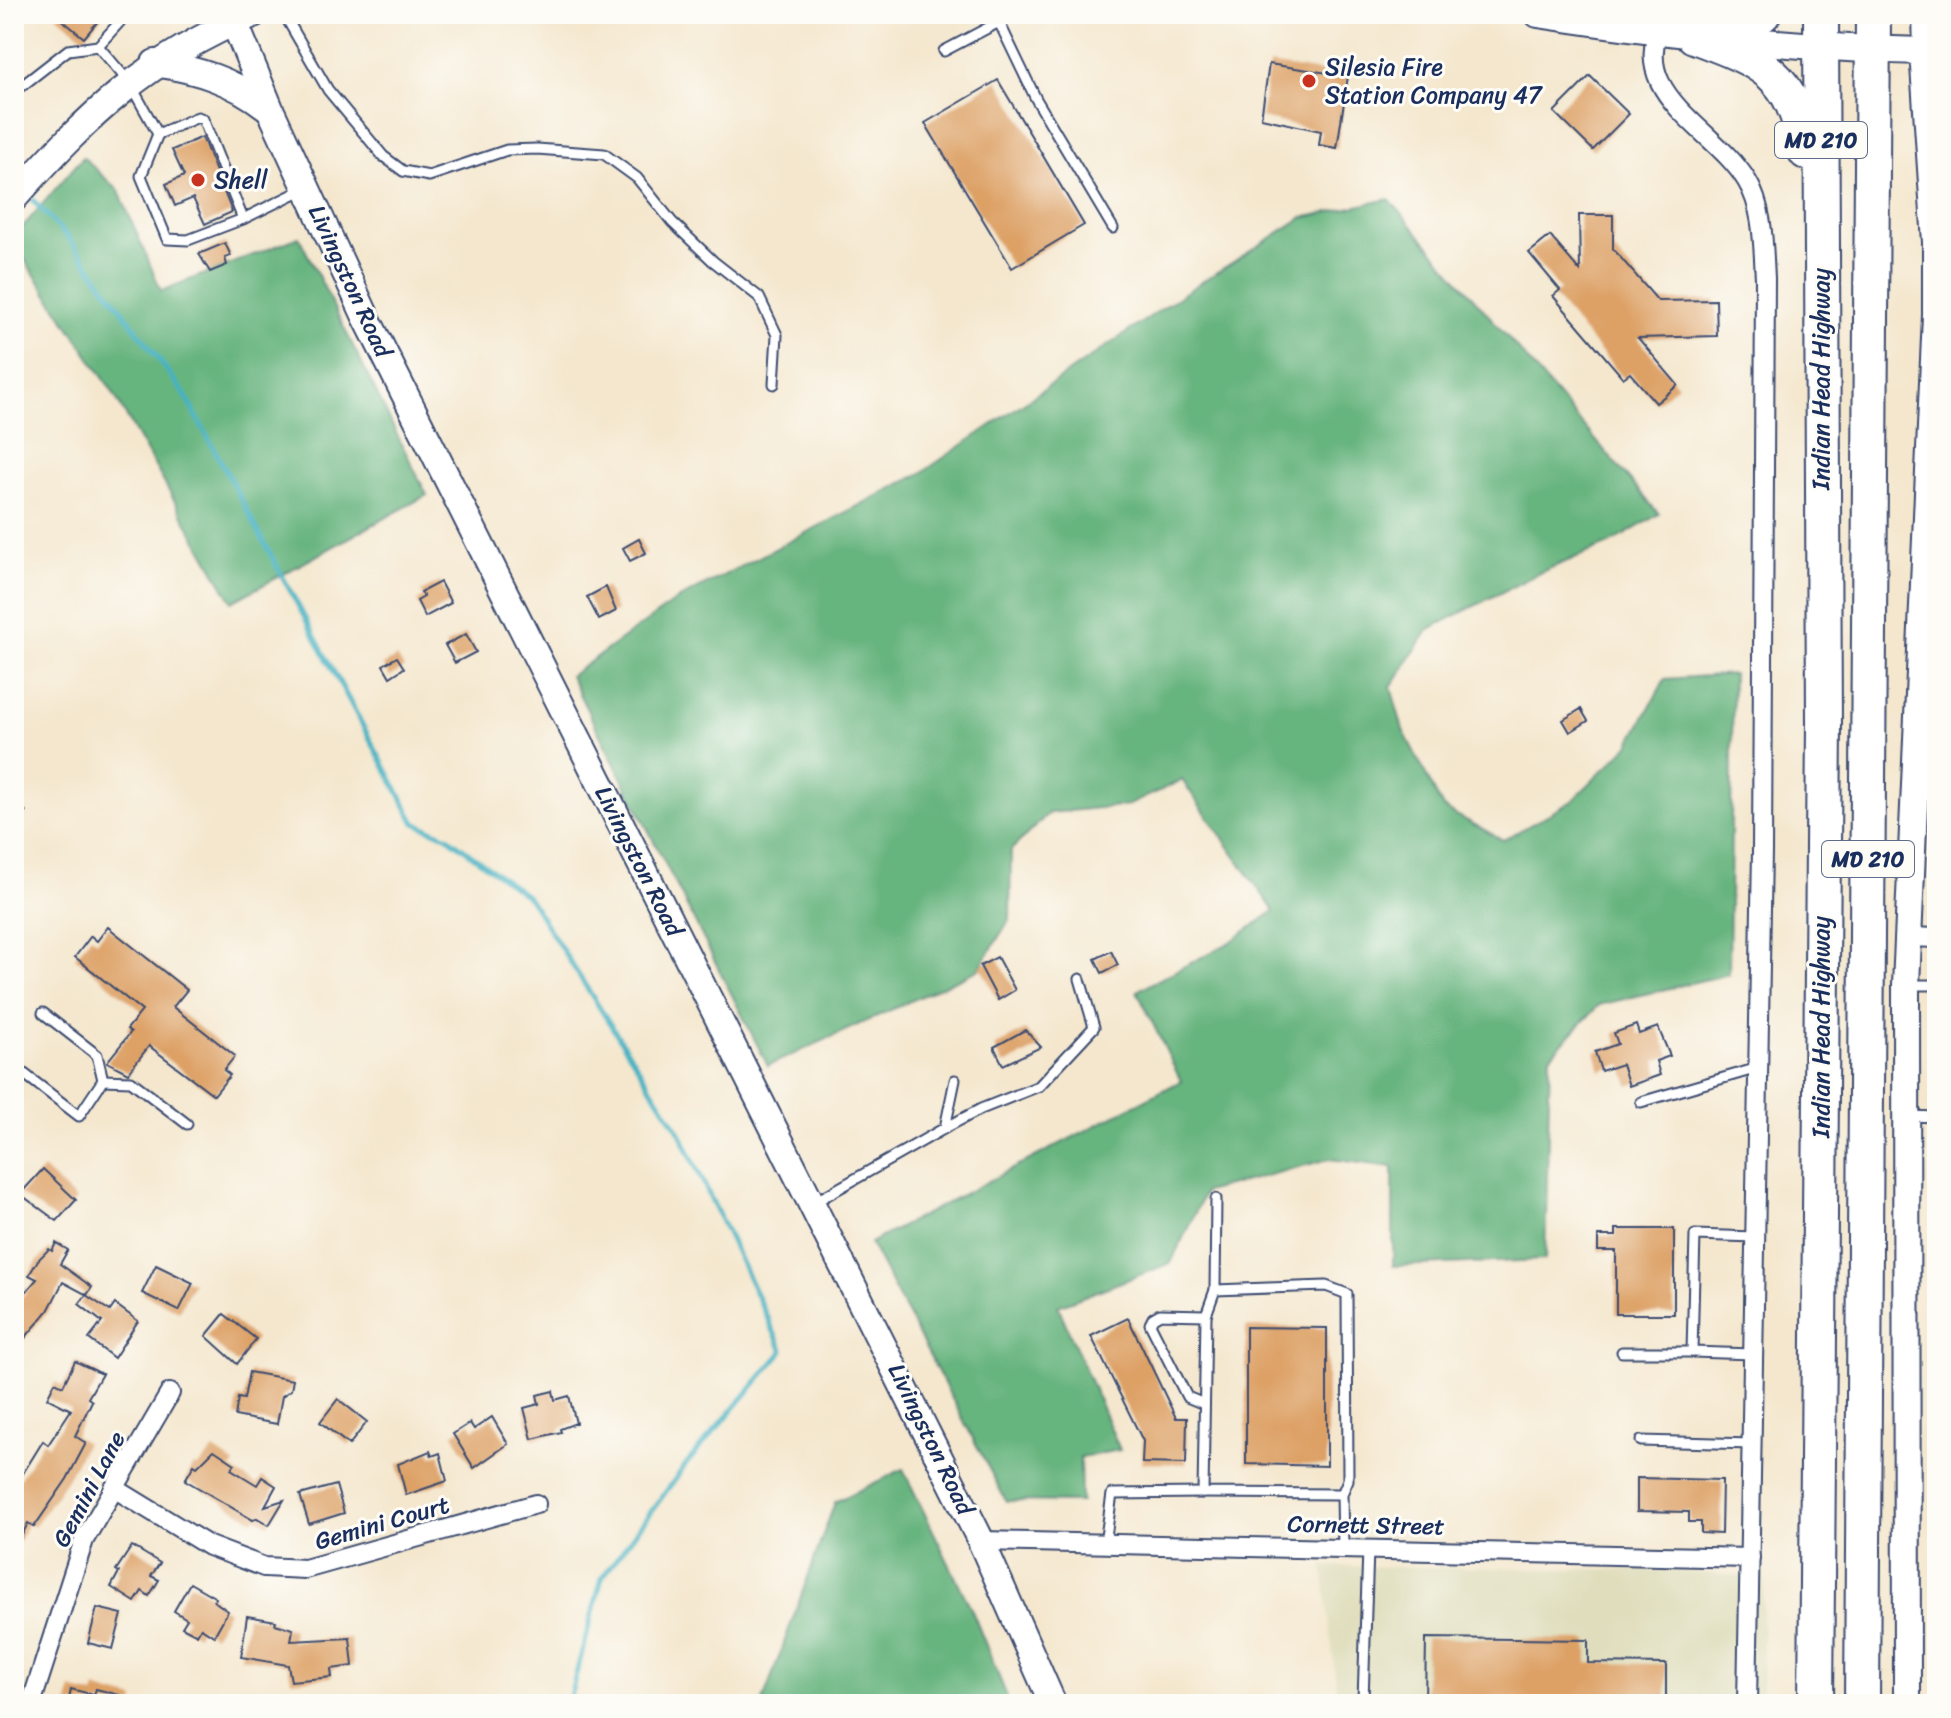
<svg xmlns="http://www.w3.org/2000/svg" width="1951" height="1718" font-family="Sriracha,sans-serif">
<rect width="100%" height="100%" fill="#fdfcf7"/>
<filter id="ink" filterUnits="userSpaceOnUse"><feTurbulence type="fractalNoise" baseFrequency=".0125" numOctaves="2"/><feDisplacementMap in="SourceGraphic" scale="16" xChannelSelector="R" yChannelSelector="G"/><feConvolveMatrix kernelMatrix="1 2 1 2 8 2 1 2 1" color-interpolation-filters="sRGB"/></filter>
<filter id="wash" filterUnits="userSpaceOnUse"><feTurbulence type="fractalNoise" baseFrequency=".006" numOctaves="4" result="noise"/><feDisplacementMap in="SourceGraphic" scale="32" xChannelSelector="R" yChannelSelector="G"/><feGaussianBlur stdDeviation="1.8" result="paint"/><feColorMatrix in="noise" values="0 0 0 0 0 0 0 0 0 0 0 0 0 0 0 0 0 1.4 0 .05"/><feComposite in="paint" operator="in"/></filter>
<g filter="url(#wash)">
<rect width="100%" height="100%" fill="#f4e7ce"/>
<path fill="#dfddbb" d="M1323 1566 1649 1570 1764 1577 1762 1704H1338Z"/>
<g fill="#66b47e" stroke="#40726e" stroke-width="2">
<path d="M83 157 119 191 161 291 299 237 427 495 232 602 112 391 14 244V237Z"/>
<path d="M1389 199 1659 514 1611 543 1541 572 1429 629 1391 687 1403 730 1443 808 1503 840 1572 801 1629 745 1665 679 1733 674 1729 974 1599 1005 1550 1056 1545 1260 1393 1266V1167L1329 1159 1205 1192 1171 1263 1058 1306 1120 1450 1080 1457 1081 1502 1006 1501 870 1243 1181 1081 1137 991 1229 943 1274 911 1182 780 1129 805 1049 813 1011 850 1010 919 978 970 768 1066 570 676 678 599 920 474 1186 292 1302 218Z"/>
<path d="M903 1469 972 1611 1010 1704H762L835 1502Z"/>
</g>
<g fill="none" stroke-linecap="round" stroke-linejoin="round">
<path stroke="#46b2c3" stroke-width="5" d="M33 200 70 240 185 395 415 823 448 837 529 898 679 1131 783 1351 687 1463 602 1578 568 1704"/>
</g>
<g id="blocks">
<g fill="#dda166">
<path d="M55 14H104L84 38Z"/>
<path d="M1269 64 1348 76 1337 148 1319 145 1321 131 1261 118Z"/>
<path d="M1590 76 1629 114 1593 150 1554 112Z"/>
<path d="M998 80 1084 225 1012 268 925 123Z"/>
<path d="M202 137 232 212 205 224 193 198 175 206 166 184 184 176 172 150Z"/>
<path d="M1579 215H1613V249L1658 301 1716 300 1717 336 1638 338 1678 385 1656 403 1630 373 1623 378 1553 296 1560 290 1529 253 1550 236 1580 271Z"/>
<path d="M225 243 231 256 225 258 227 265 210 272 199 254Z"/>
<path d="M639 539 646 553 630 561 623 548Z"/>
<path d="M440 582 451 603 425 617 417 601 424 597 421 592Z"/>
<path d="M606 587 616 611 599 620 587 597Z"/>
<path d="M466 634 476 652 455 663 445 645Z"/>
<path d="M397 657 404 668 390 677 383 665Z"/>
<path d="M1581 709 1588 721 1570 732 1563 720Z"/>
<path d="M108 927 187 990 173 1007 235 1056 224 1070 230 1075 214 1095 149 1046 128 1073 107 1062 131 1032 127 1029 142 1011 75 957 91 936 97 941Z"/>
<path d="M1111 951 1118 965 1102 973 1095 959Z"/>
<path d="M997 957 1015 990 998 1000 980 966Z"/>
<path d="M1636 1025 1639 1034 1658 1027 1670 1056 1656 1061 1660 1075 1629 1086 1622 1064 1601 1071 1595 1052 1618 1044 1614 1033Z"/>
<path d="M1025 1030 1041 1047 1003 1065 994 1047Z"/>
<path d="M43 1169 76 1200 57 1221 20 1194Z"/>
<path d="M1616 1229H1674V1314H1616V1251H1598V1236H1616Z"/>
<path d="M56 1243 68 1250 60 1264 92 1287 87 1295 63 1282 48 1311 14 1351V1306L37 1279 29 1275 38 1260 49 1249 52 1251Z"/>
<path d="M156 1265 193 1283 179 1311 142 1293Z"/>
<path d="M86 1295 110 1311 115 1304 138 1321 114 1358 89 1339 102 1322 79 1304Z"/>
<path d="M224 1314 256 1339 237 1364 206 1336Z"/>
<path d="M1128 1318 1176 1418H1187L1186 1464 1142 1463 1143 1441 1091 1336Z"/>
<path d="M1246 1327 1327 1328V1466L1246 1464Z"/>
<path d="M75 1361 102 1374 88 1398 92 1401 75 1436 86 1443 67 1479 34 1527 28 1523 14 1551V1488L43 1441 48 1445 71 1410 47 1398 55 1382 63 1386Z"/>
<path d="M249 1372 293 1380 291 1390 282 1396 277 1424 235 1416 238 1398 244 1399Z"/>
<path d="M553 1391 555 1400 569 1396 576 1423 560 1429 561 1432 532 1439 524 1408 539 1404 537 1395Z"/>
<path d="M338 1399 367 1422 349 1445 320 1422Z"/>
<path d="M492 1417 508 1444 474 1468 453 1434 470 1423 474 1429Z"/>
<path d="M214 1450 235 1464 231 1469 257 1485 262 1477 276 1486 265 1506 284 1500 269 1525 257 1518 253 1520 185 1480 194 1465 197 1467Z"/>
<path d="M430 1451 432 1456 440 1453 447 1481 406 1495 398 1464Z"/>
<path d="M1637 1478 1722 1480 1721 1534 1701 1533V1522H1689V1512L1637 1511Z"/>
<path d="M336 1485 344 1513 309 1524 300 1495Z"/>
<path d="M132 1546 160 1563 151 1576 159 1580 149 1596 142 1591 135 1602 111 1587 119 1572 116 1570Z"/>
<path d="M190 1583 216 1598 214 1601 228 1611 214 1636 201 1628 197 1635 182 1627 187 1619 174 1611Z"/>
<path d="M97 1608 122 1614 113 1649 88 1643Z"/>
<path d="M247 1616 276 1621 275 1624 293 1629 291 1641 350 1638 353 1666 331 1669 332 1677 291 1681 288 1665 241 1657Z"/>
<path d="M1426 1638 1588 1640V1663L1666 1664V1704H1425Z"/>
<path d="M71 1689 94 1695 96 1689 135 1699 134 1704H68Z"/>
</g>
</g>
</g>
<g filter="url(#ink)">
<use href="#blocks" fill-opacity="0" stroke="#3c4b6f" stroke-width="2"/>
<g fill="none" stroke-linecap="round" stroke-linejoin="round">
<g stroke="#3c4b6f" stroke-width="13">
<g id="lane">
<path d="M284 14 328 90 383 156 403 171 429 176 507 150 537 149 604 154 637 178 672 222 713 261 759 297 777 335 774 384"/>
<path d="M999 22 1036 99 1113 228"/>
<path d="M98 46 129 82 158 134 141 176 167 239 188 240 243 219"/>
<path d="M944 51 999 22 1001 14"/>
<path d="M14 78 23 85 68 50 98 46 127 14"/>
<path d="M158 134 198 117 203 119 243 219 304 189"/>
<path d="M14 801 20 813 14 822"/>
<path d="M1909 985H1937"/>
<path d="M14 1066 79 1116 103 1080 97 1055 43 1013"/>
<path d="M103 1080 131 1081 187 1124"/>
<path d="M1641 1102 1758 1068"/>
<path d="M1909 1116 1937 1117"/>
<path d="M945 1128 981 1109 1039 1086 1094 1027 1080 979"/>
<path d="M813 1203 945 1128 955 1080"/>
<path d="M1215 1290 1216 1199"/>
<path d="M1622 1352H1692"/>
<path d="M1753 1354 1692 1352 1695 1235 1755 1237"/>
<path d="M1204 1404 1187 1397 1150 1324 1153 1318 1160 1314 1206 1315"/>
<path d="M1641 1441 1752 1444"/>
<path d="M1342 1494 1203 1493 1206 1315 1215 1290 1326 1286 1347 1294 1348 1480 1342 1494 1343 1549"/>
<path d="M1105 1544 1112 1494 1203 1493"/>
<path d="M1363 1700 1368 1549"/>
</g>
</g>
<g stroke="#3c4b6f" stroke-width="22">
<g id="street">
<path d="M1666 14C1620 93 1713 125 1747 181 1764 209 1763 246 1765 278L1762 851 1747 1704"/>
<path d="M1922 14 1923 51"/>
<path d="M1909 937 1937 938"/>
<path d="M114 1488 209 1546 264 1567 305 1569 536 1504"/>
<path d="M981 1541 1750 1558"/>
<path d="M31 1704 84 1540 170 1393"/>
</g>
</g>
<g stroke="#3c4b6f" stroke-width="30">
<g id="secondary">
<path d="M231 14 270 109 366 317 981 1541 1053 1704"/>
<path d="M1538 14C1666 34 1793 48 1923 51L1936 242V315L1906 985 1907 1704"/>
<path d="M155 63C198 70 232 80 267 107"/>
<path d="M14 198C90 113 146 59 253 14"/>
</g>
</g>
<g stroke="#3c4b6f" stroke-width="38">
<g id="highway">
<path d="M1696 33 1739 29 1763 14"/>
<path d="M1694 36C1764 62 1793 73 1806 152"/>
<path d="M1816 1704 1824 724 1821 14"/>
<path d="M1862 1704 1873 14"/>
</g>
</g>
<use href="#lane" stroke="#fff" stroke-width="9"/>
<use href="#street" stroke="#fff" stroke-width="18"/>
<use href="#secondary" stroke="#fff" stroke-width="26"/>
<use href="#highway" stroke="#fff" stroke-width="34"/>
</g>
</g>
<g fill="#c8321e" stroke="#fdfcf7" stroke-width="3">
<circle cx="1309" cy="81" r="8"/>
<circle cx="198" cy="180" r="8"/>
</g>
<g text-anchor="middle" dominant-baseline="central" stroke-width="6" stroke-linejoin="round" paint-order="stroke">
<g fill="#fdfcf7" stroke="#5f6c8c" stroke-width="2">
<rect x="1775" y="122" width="92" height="36" rx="6"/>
<rect x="1822" y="841" width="92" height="36" rx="6"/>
</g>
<g font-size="22" font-weight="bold" fill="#1b2f5e">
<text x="1821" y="140">MD 210</text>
<text x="1868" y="859">MD 210</text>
</g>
<g font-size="24" fill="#1b2f5e" stroke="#fdfcf7" text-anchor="start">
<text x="1325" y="67">Silesia Fire<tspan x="1325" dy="28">Station Company 47</tspan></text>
<text x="214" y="180">Shell</text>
</g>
<g font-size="24" fill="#1b2f5e" stroke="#fdfcf7">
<text transform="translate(350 281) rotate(65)">Livingston Road</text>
<text transform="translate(1821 379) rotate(-90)">Indian Head Highway</text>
<text transform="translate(639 861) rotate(63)">Livingston Road</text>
<text transform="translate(1821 1027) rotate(-90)">Indian Head Highway</text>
<text transform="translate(931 1439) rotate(64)">Livingston Road</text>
<text transform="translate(89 1489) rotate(-62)">Gemini Lane</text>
<text transform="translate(382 1523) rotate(-16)">Gemini Court</text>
<text transform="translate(1366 1525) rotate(1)">Cornett Street</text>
</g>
</g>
<rect width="1951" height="1718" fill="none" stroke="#fdfcf7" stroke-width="48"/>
</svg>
